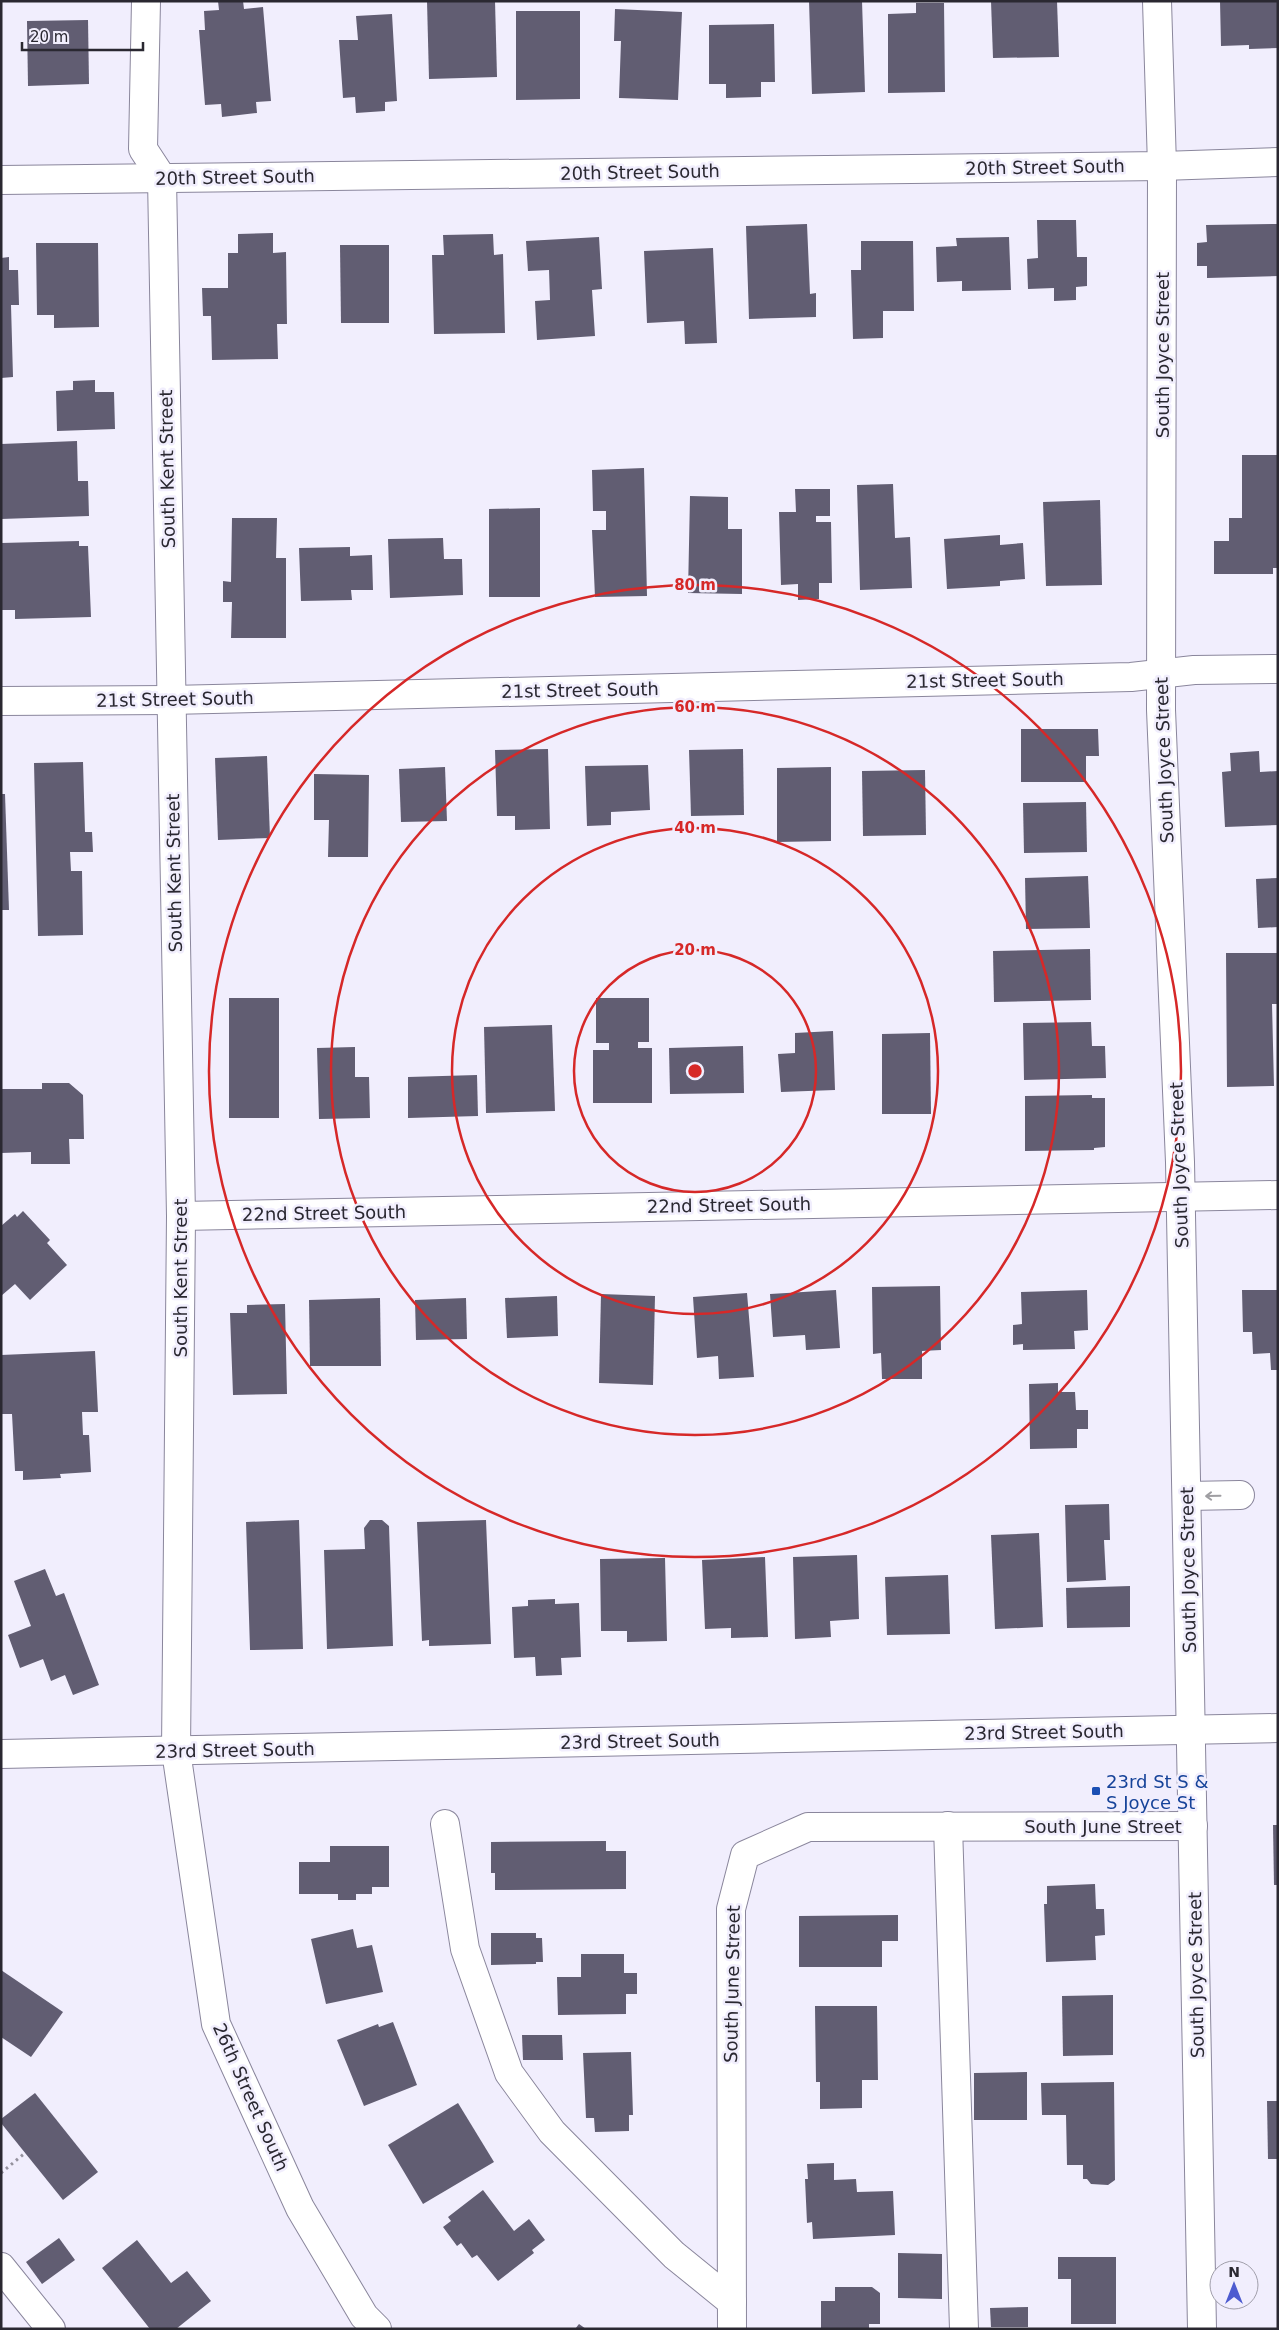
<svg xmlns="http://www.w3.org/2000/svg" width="1279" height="2330" font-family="'DejaVu Sans',sans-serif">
<rect width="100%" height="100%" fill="#f1eefd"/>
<g fill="#615d72">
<path d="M218 1H243L244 9 263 7 271 101 256 102 257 113 222 117 221 104 205 105 199 30H205L204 11 219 10Z"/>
<path d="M427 1H495L497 77 429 79Z"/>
<path d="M809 1H862L865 92 812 94Z"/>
<path d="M991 1H1057L1059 57 993 58Z"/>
<path d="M1220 1H1278V48L1249 49V45L1221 46Z"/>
<path d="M916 3H944L945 92 888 93V14L916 13Z"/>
<path d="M615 9 682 12 678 100 619 98 621 41H614Z"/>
<path d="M516 11H580V99L516 100Z"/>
<path d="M392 14 397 101 385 102V111L356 113 355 97 343 98 339 40H358L356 16Z"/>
<path d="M88 20 89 84 28 86 27 21Z"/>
<path d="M774 24 775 82H761V97L726 98V84H709V25Z"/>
<path d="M1037 220H1076L1077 257H1087V286L1076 287V300L1054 301V288L1028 289 1027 259 1038 258Z"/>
<path d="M807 224 810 294 816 293V317L749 319 746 226Z"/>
<path d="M1278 224V276L1207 278V266H1197V243L1207 242 1206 225Z"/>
<path d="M273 233V253L286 252 287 324H277L278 359 212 360 211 316H203L202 288H228V253H238V234Z"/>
<path d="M493 234 494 255 503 254 505 333 434 334 432 255H444L443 235Z"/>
<path d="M599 237 602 289 592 290 595 336 537 340 535 301 550 300 549 270 528 271 526 241Z"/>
<path d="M1009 237 1011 290 962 291V281L937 282 936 247 957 246 956 238Z"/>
<path d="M861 241H913L914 311H883V338L853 339 851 270H861Z"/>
<path d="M36 243H98L99 327 54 328V315H37Z"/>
<path d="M340 245H389V323H341Z"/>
<path d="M713 248 717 343 685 344 684 321 647 323 644 251Z"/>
<path d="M9 257V270H18L19 305H11L13 377 1 378V258Z"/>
<path d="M95 380V392H114L115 429 57 431 56 391 73 390V381Z"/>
<path d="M77 441 78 481H88L89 516 1 519V444Z"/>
<path d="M1242 455H1278V568H1273V574H1214V541H1229V518H1242Z"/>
<path d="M644 468 647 596 595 597 592 530H606V511H593L592 470Z"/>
<path d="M893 484 895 538 910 537 912 588 860 590 857 485Z"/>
<path d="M795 489H830V516H816V522H831L832 583H819V599L798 600V584L781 585 779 512H796Z"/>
<path d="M690 496 728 497V529H742V594L688 593Z"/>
<path d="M1100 500 1102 585 1046 586 1043 502Z"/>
<path d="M540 508V597H489V509Z"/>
<path d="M232 518H277L276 558H286V638H231L232 602H223V581L231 582Z"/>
<path d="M1000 535V545L1023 543 1025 579 1000 581V586L947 589 944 539Z"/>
<path d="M443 538 444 559H462L463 595 390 598 388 539Z"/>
<path d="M79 541V546H88L91 617 15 619V610H1V543Z"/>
<path d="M350 547V556L372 555 373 590H351L352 600 301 601 299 548Z"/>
<path d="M1021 729H1098L1099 756H1086V782H1021Z"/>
<path d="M548 749 550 829 515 830V816H497L495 750Z"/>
<path d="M743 749 744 815 691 816 689 750Z"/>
<path d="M1259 751 1260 772 1278 771V825L1225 827 1222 772 1231 771 1230 753Z"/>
<path d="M267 756 270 838 218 840 215 758Z"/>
<path d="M83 762 85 832H92L93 852H70L71 871H82L83 935 38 936 34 763Z"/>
<path d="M648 765 650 810 611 812V825L587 826 585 766Z"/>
<path d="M445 767 447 821 401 822 399 769Z"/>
<path d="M831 767V841L777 842V768Z"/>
<path d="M925 770 926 835 863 836 862 771Z"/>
<path d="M314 774 369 775 368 857H328L329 820H314Z"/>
<path d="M1 794H5L9 910H1Z"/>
<path d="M1086 802 1087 852 1024 853 1023 803Z"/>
<path d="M1088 876 1090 928 1026 929 1025 878Z"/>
<path d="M1278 878V927L1258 928 1256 879Z"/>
<path d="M1090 949 1091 1000 994 1002 993 951Z"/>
<path d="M1226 953H1278V1004H1272L1274 1086 1227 1087Z"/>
<rect x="229" y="998" width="50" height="120"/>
<path d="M596 998H649V1042H638V1048H652V1103H593V1050H609V1043H596Z"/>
<path d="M1091 1022 1092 1046H1105L1106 1078 1024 1080 1023 1023Z"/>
<path d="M552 1025 555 1111 486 1113 484 1027Z"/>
<path d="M833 1031 835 1090 781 1092 778 1054 795 1053V1033Z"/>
<path d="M930 1033 931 1114H882V1034Z"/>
<path d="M743 1046 744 1093 670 1094 669 1048Z"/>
<path d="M355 1047V1077H369L370 1118 319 1119 317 1048Z"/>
<path d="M477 1075 478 1116 408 1118V1077Z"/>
<path d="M42 1083H69L83 1095 84 1139H69L70 1164H31V1152L1 1153V1089H42Z"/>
<path d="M1092 1095V1098H1105V1147L1094 1148V1150L1025 1151V1096Z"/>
<path d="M23 1211 50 1240 47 1243 67 1265 30 1300 15 1284 1 1296V1226L15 1214 17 1217Z"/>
<path d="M940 1286 941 1350 922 1351V1379H882L881 1353 873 1354 872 1287Z"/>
<path d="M836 1290 840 1348 806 1350 805 1335 773 1337 770 1294Z"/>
<path d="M1087 1290 1088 1330 1074 1331 1075 1349 1023 1350V1344L1013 1345V1325L1022 1324 1021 1292Z"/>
<path d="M1242 1290H1278V1370H1271L1270 1353 1253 1354 1252 1332H1243Z"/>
<path d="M747 1293 754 1377 719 1379 718 1356 697 1358 693 1297Z"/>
<path d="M601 1294 655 1296 653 1385 599 1383Z"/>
<path d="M557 1296 558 1336 507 1338 505 1298Z"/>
<path d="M380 1298 381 1366H310L309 1300Z"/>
<path d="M466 1298 467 1339 416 1340 415 1300Z"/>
<path d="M285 1304 287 1394 233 1395 230 1313H247V1305Z"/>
<path d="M95 1351 98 1412H82L83 1435H89L91 1472 60 1474 61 1478 23 1480V1471H15L12 1414H1V1355Z"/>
<path d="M1058 1383V1392H1075L1076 1410H1088V1429H1077V1448L1030 1449 1029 1384Z"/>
<path d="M1109 1504 1110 1540H1104L1106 1580 1067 1582 1065 1505Z"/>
<path d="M299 1520 303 1649 250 1650 246 1522Z"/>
<path d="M370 1520H382L389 1526 393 1646 327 1649 324 1550 365 1549 364 1528Z"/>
<path d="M486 1520 491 1644 429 1646V1640L422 1641 417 1522Z"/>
<path d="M1039 1533 1043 1627 995 1629 991 1535Z"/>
<path d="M857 1555 859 1619 830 1621 831 1637 795 1639 793 1557Z"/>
<path d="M765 1557 768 1637 731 1638V1628L705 1629 702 1560Z"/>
<path d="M665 1558 667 1641 627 1642V1631H601L600 1559Z"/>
<path d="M45 1569 56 1596 64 1593 99 1685 73 1695 65 1675 51 1681 43 1659 20 1668 8 1635 31 1626 14 1581Z"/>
<path d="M948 1575 950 1634 887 1635 885 1577Z"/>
<path d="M1130 1586V1627L1067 1628 1066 1588Z"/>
<path d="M555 1599V1604L579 1603 581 1657 561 1658 562 1675 536 1676 535 1657 514 1658 512 1607 528 1606V1600Z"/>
<path d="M1273 1825H1278V1885H1274Z"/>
<path d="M606 1841V1851H626V1889L495 1890V1873H491V1842Z"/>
<path d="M330 1846H389V1887H372V1894H356V1900H338V1894H299V1862H330Z"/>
<path d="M1095 1884 1096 1909H1104L1105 1935 1095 1936 1096 1960 1046 1962 1044 1904H1047V1886Z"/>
<path d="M898 1915V1941H882V1967H799V1916Z"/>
<path d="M353 1929 357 1948 372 1945 383 1992 326 2004 311 1939Z"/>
<path d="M491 1933H536V1938H542L543 1962H536V1964L491 1965Z"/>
<path d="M581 1954H624V1973H637V1994H626V2014L558 2015 557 1977H581Z"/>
<path d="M1 1970 63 2012 31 2057 1 2037Z"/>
<path d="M1113 1995V2055L1063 2056 1062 1996Z"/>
<path d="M815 2006H877L878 2080H862V2108L820 2109V2082H816Z"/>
<path d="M393 2022 417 2085 364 2106 337 2040 378 2024 379 2027Z"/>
<path d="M522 2035H562L563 2060H523Z"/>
<path d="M631 2052 633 2115H629V2131L595 2132 594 2118H586L583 2053Z"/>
<path d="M1027 2072V2120H974V2073Z"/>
<path d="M1114 2082 1115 2180 1108 2185 1091 2184 1087 2179H1083V2165H1067L1066 2115H1042L1041 2083Z"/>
<path d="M35 2093 98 2172 63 2200 1 2123V2119Z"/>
<path d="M1267 2101H1278V2159H1268Z"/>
<path d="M458 2103 494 2162 423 2204 388 2145Z"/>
<path d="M834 2163V2180L856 2179 857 2192 893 2191 895 2235 813 2239 812 2222 807 2223 805 2179H808L807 2164Z"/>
<path d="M483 2190 514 2231 529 2219 545 2240 532 2250 534 2253 498 2281 477 2255 472 2258 461 2243 457 2246 443 2227 451 2221 448 2217Z"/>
<path d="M59 2238 75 2260 42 2284 26 2262Z"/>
<path d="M137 2240 171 2283 187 2271 211 2301 176 2329H150L102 2268Z"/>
<path d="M898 2253 942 2254V2299L898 2298Z"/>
<path d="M1058 2257H1116V2324H1071V2279H1058Z"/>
<path d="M835 2287H872L880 2293V2324H869V2329H821V2301H835Z"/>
<path d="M1028 2307V2327H991L990 2308Z"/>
<path d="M579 2324 586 2329H575Z"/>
</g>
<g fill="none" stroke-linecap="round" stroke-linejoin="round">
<g stroke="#8a869c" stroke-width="30">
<g id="minor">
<path d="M146 1 143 149 162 178 181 1216 176 1751 216 2024 300 2208 364 2316 377 2329"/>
<path d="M1157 1 1162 166 1161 710 1180 1162 1202 2329"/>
<path d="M1 180 1162 166 1278 162"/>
<path d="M1 701 170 700 1131 677 1194 670 1278 669"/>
<path d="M181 1216 1278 1195"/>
<path d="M1187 1496 1240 1495"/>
<path d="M1 1754 1278 1728"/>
<path d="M445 1824 465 1949 509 2073 552 2132 674 2255 732 2302"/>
<path d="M948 1826 964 2329"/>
<path d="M1 2267 51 2329"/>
<path d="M732 2329 731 1909 745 1855 808 1827 1193 1826"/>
</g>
</g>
<path stroke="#94919d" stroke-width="3" stroke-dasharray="2.5 4" stroke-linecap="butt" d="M1 2173 25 2153"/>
<use href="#minor" stroke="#fff" stroke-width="28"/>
</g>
<defs><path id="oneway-shaft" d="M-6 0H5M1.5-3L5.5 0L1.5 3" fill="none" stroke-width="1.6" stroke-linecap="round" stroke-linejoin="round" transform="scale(1.25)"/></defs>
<use stroke="#9f9ea2" href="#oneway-shaft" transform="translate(1213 1496) rotate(179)"/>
<g fill="none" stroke="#d62828" stroke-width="2.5">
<circle cx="695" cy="1071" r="121"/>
<circle cx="695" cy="1071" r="243"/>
<circle cx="695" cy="1071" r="364"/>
<circle cx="695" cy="1071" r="486"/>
</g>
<rect fill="#1a4fb4" stroke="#f1eefd" stroke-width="2" x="1091" y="1786" width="10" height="10" rx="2.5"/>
<g text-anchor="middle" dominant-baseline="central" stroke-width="5" stroke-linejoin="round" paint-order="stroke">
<g font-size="18" fill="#2a2831" stroke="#f1eefd">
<text transform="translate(1045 167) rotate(-1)">20th Street South</text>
<text transform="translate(640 172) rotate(-1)">20th Street South</text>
<text transform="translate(235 177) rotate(-1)">20th Street South</text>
<text transform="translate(1162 355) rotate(-90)">South Joyce Street</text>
<text transform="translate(167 469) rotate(-91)">South Kent Street</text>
<text transform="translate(985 680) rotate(-1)">21st Street South</text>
<text transform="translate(580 690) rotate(-1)">21st Street South</text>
<text transform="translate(175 699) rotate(-1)">21st Street South</text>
<text transform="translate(1164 760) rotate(-92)">South Joyce Street</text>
<text transform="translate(174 873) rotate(-91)">South Kent Street</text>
<text transform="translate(1179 1165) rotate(-92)">South Joyce Street</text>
<text transform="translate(729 1205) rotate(-1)">22nd Street South</text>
<text transform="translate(324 1213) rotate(-1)">22nd Street South</text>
<text transform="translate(180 1278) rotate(-90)">South Kent Street</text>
<text transform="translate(1188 1570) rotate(-91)">South Joyce Street</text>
<text transform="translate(1044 1732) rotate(-1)">23rd Street South</text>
<text transform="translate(640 1741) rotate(-1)">23rd Street South</text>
<text transform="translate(235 1750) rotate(-1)">23rd Street South</text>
<text x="1103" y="1826">South June Street</text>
<text transform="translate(1196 1975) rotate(-91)">South Joyce Street</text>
<text transform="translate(732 1984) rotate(-89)">South June Street</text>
<text transform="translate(251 2097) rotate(66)">26th Street South</text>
</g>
<g font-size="18" fill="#164399" stroke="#f1eefd" text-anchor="start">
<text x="1106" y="1781">23rd St S &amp;<tspan x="1106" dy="21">S Joyce St</tspan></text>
</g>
</g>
<circle cx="695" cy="1071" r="8" fill="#d62828" stroke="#f1eefd" stroke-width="2.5"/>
<g font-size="15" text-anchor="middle" font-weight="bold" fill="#d62828" stroke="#f1eefd" stroke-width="5" stroke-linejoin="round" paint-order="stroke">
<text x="695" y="590">80 m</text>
<text x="695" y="712">60 m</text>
<text x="695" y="833">40 m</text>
<text x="695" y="955">20 m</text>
</g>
<rect width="1279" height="2330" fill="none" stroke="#2a2831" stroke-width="5"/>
<g transform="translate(1234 2285)"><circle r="24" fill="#f1eefd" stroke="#a19fab"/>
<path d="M0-4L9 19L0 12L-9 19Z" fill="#4d5bd0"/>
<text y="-8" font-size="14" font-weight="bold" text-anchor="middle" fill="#2a2831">N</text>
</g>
<path d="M22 42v8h121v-8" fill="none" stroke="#2a2831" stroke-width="2.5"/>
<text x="30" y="42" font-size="15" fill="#2a2831" stroke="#f1eefd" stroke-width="4" paint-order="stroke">20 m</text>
</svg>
